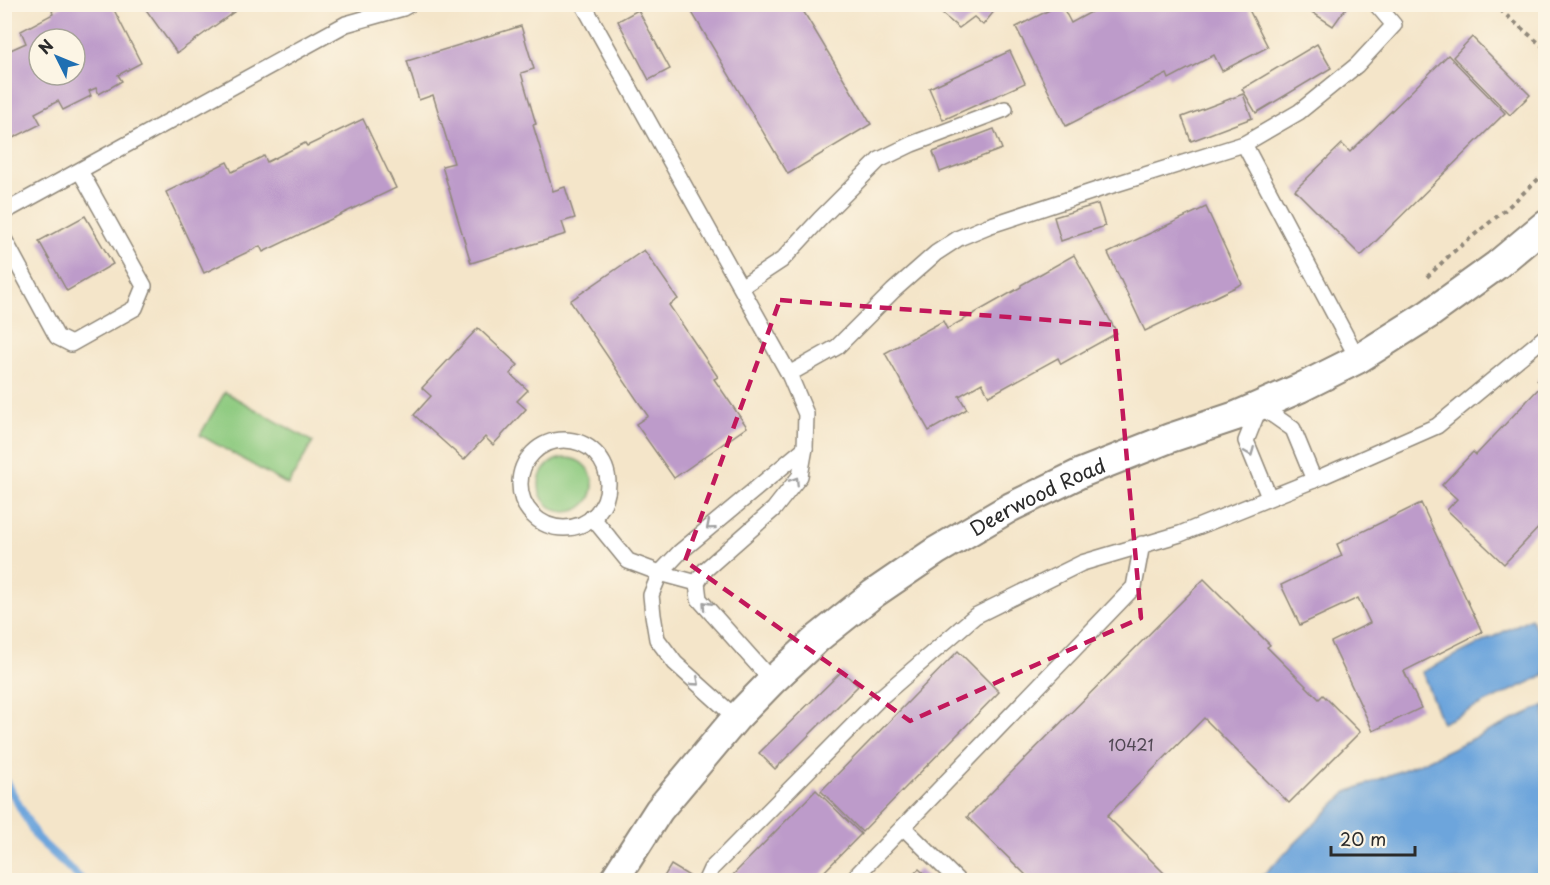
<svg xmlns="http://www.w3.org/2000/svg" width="1550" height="885" font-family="'Playpen Sans',sans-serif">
<rect width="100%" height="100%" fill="#fcf5e5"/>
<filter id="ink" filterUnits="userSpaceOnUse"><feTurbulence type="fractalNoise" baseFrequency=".0167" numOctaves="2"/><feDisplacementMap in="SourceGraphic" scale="12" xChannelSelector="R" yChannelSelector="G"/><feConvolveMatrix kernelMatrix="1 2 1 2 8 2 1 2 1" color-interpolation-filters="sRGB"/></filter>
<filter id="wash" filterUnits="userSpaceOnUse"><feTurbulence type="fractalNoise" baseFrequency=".008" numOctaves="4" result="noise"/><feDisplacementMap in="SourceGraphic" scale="24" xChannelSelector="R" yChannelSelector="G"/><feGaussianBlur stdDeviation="1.35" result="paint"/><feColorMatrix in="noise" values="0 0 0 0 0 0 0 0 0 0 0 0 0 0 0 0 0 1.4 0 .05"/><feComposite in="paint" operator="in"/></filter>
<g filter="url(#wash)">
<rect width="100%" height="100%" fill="#f4e5c9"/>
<g fill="#8fcb81" stroke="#5d7b56" stroke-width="1.5">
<path d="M225 392 313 442 288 485 200 435Z"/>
<circle cx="566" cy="485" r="27"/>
</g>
<g fill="#6da5dc" stroke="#4c6884" stroke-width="1.5">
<path d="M1531 618 1545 648V675L1442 723 1422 672Z"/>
<path d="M1545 705V880H1258L1347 792 1423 762Z"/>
</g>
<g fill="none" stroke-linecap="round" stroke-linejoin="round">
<path stroke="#6da5dc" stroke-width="8" d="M4 778 37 838 82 880"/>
</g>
<g id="blocks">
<g fill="#bd9bca" fill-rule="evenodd">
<path d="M64 4H111L141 63 118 75 122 81 99 94 96 88 89 91 91 96 63 110 58 101 35 113 41 124 13 138 12 136 7 138 9 143 4 145V49L6 52 26 43 21 31 53 14 52 11ZM39 39H75V75H39Z"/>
<path d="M142 4H245L177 53Z"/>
<path d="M687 4H799L871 124 788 174Z"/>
<path d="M930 4H1000L983 25 974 17 959 28Z"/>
<path d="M1061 4 1071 23 1106 4H1246L1268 47 1222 71 1214 55 1169 79 1167 74 1066 126 1016 27Z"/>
<path d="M1301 5H1348L1333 26Z"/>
<path d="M638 10 670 69 649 80 618 21Z"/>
<path d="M521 26 534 69 521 73 536 124 533 125 553 191 565 187 575 218 562 222 566 234 471 263 442 166 454 163 433 95 419 100 407 61Z"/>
<path d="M1472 37 1530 95 1510 115 1453 57Z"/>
<path d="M1317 44 1331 68 1256 113 1242 89Z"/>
<path d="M1010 51 1025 83 943 120 929 88Z"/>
<path d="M1448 55 1505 113 1361 256 1295 190 1342 144 1350 152Z"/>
<path d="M1243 94 1252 118 1191 141 1182 117Z"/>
<path d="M363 119 396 188 263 252 260 246 204 273 166 192 227 162 232 172 264 156 267 162 305 143 307 146Z"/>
<path d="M994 129 1002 149 940 172 933 152Z"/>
<path d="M1098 204 1105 226 1061 241 1054 217Z"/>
<path d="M1206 207 1242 284 1145 331 1108 253Z"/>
<path d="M85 216 113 264 67 291 39 241Z"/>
<path d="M644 250 678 299 669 305 718 377 714 379 747 427 674 478 636 424 648 416 570 301Z"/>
<path d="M1074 255 1117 333 1061 364 1058 358 989 396 982 383 959 396 967 409 929 431 885 353 943 321 947 329 1021 287V285Z"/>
<path d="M478 328 518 365 510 374 528 390 517 401 526 409 493 445 485 437 464 460 414 415 431 396 422 388Z"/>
<path d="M1546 372V520L1504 564 1447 510 1457 499 1442 485 1473 452 1476 455 1542 385 1537 380Z"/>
<path d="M1421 503 1482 632 1404 671 1421 708 1373 731 1331 642 1370 623 1358 598 1300 625 1281 585 1342 556 1337 544Z"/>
<path d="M1204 579 1270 645 1267 647 1319 699 1323 695 1360 732 1289 803 1204 718 1107 816 1171 880H1031L967 817Z"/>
<path d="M958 651 999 692 862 832 821 791Z"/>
<path d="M842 671 858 686 775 769 759 753Z"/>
<path d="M816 790 861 834 816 880H728Z"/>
<path d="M671 865 691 877 689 880H662Z"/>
<path d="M919 869 931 880H907Z"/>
</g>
</g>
</g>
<g filter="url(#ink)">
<use href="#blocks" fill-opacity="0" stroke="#90887a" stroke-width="1.5"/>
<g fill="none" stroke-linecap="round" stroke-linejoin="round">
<g stroke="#90887a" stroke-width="18">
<g id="lane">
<path d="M583 4 789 374 806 414 805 448 800 476 774 509 705 570 697 583 699 599 772 681"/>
<path d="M1244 144 1358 359"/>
<path d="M4 212 346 24 403 8 410 4"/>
<path d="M4 239 57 337 71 344 135 308 144 286 80 171"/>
<path d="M741 287 782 260 820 219 879 160 912 144 1005 109"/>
<path d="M789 374 837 347 893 291 936 253 959 238 988 226 1100 189 1244 144 1299 112 1357 65 1394 25 1376 4"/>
<circle cx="564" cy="484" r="44"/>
<path d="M1269 497 1246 441 1260 406 1293 429 1314 480"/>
<path d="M592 517 628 561 660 573 697 583"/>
<path d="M736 718 675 663 657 639 653 615 651 595 660 573 680 552 805 448"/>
<path d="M706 880 711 869 881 697 975 616 1082 563 1180 534 1314 480 1437 426 1546 336"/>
<path d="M852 880 903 827"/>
<path d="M957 880 903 827 1134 587 1142 544"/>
</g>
</g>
<g stroke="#90887a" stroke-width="32">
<g id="street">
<path id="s1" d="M614 880 659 810 736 718 772 681 818 638 873 594 936 551 1011 507 1081 473 1170 438 1236 416 1300 388 1358 359 1429 314 1497 265 1546 224"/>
</g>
</g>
<g stroke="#90887a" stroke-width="4" stroke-dasharray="4.5 4.5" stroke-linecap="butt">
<path d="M1493 4 1546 49"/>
<path d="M1427 277 1452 253 1505 210 1546 172"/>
</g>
<use href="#lane" stroke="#fff" stroke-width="15"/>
<use href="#street" stroke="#fff" stroke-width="28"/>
</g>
<defs><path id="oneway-chevron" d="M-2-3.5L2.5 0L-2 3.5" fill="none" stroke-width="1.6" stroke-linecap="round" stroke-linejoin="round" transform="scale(1.5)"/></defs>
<g stroke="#a0a0a0">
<use href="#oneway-chevron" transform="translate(1250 452) rotate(68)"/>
<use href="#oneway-chevron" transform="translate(795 481) rotate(-57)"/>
<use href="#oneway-chevron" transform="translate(710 526) rotate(140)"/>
<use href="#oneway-chevron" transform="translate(706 605) rotate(-132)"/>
<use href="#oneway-chevron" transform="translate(696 682) rotate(41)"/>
</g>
</g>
<path fill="none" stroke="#c2185b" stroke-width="4.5" stroke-dasharray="12 8" stroke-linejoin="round" d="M780 300 1115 325 1141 618 910 721 685 561Z"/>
<g text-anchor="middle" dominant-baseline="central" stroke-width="4.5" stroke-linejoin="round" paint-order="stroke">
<g font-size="16" fill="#504753">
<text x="1131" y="744">10421</text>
</g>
<g font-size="20" fill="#2b2b2b" stroke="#fcf5e5">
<text stroke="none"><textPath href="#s1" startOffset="580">Deerwood Road</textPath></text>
</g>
</g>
<rect width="1550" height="885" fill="none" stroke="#fcf5e5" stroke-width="24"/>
<g transform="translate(57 57) rotate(313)"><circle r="28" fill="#fcf5e5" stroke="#a8a49b" stroke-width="1.5"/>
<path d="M0-4.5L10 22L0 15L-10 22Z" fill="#1f6fb2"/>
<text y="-9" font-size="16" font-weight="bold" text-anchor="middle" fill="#2b2b2b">N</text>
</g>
<path d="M1331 846v9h84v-9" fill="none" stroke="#2b2b2b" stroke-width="3"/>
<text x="1340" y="846" font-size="18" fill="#2b2b2b" stroke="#fcf5e5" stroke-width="4.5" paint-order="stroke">20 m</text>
</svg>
